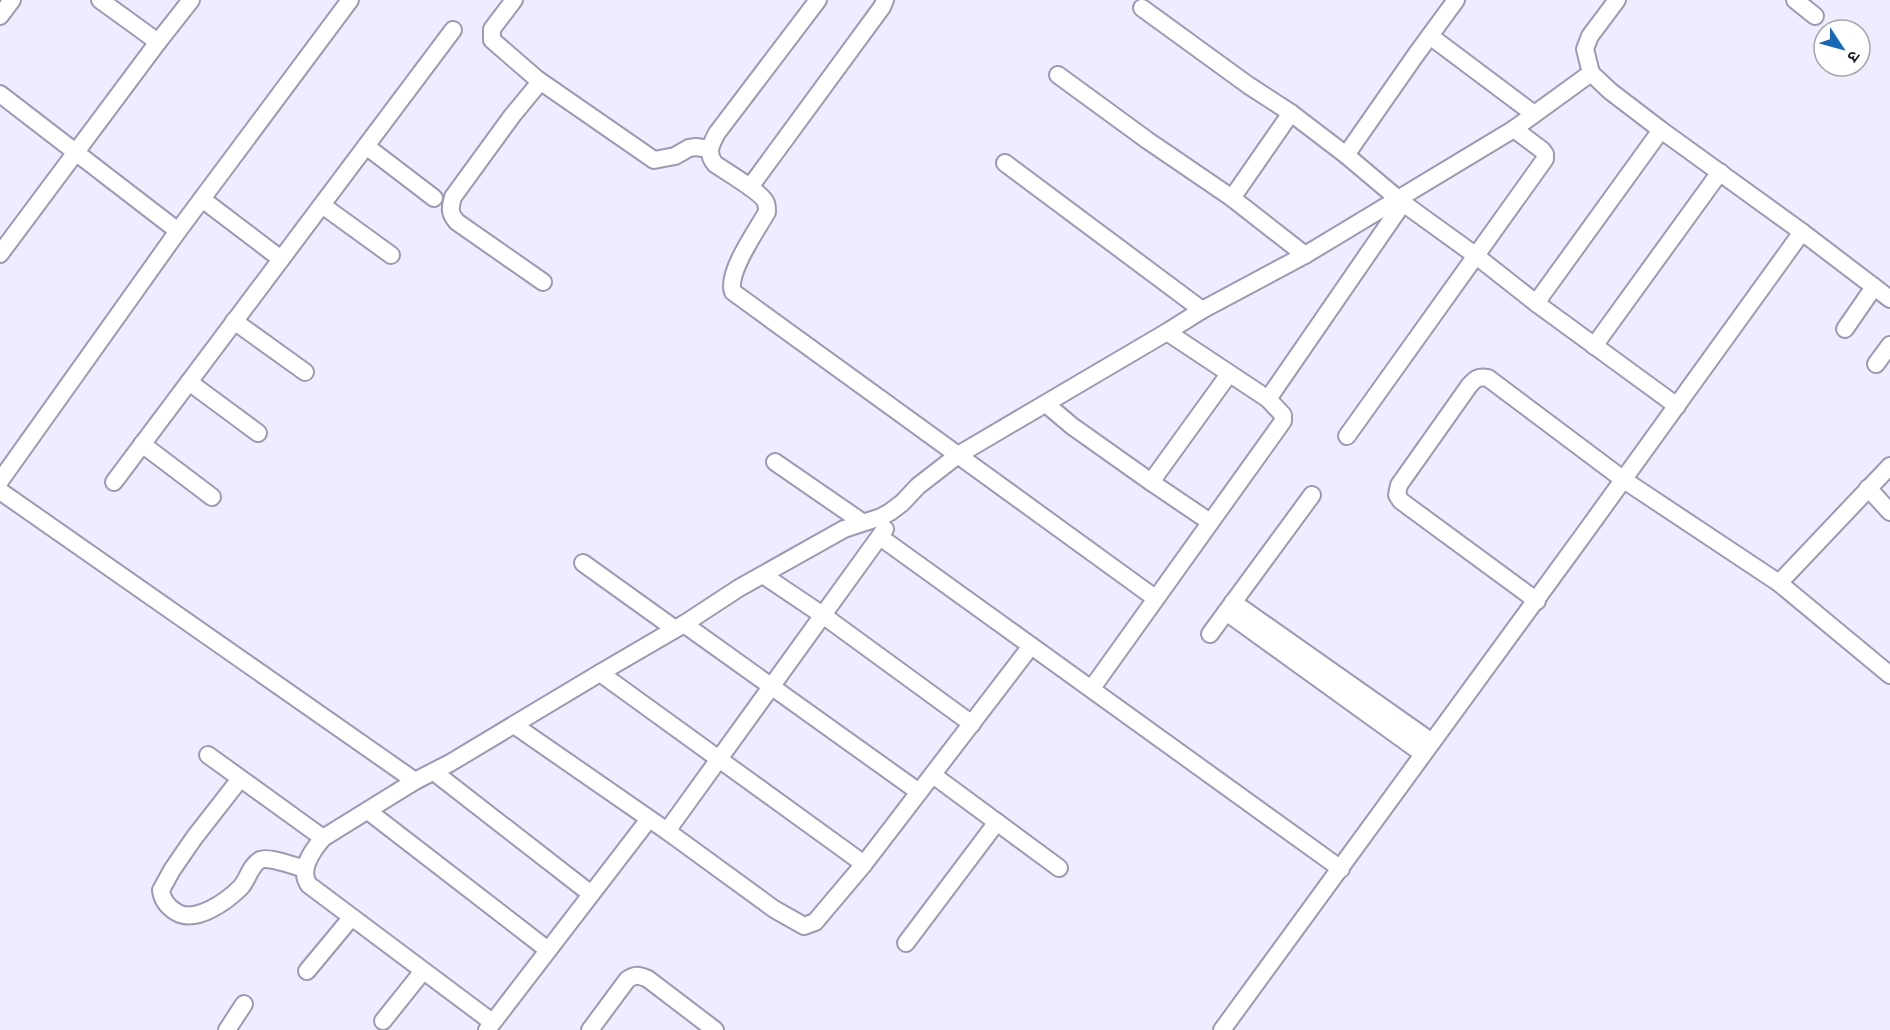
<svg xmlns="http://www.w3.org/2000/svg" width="1890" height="1030" font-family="Figtree,'Noto Sans Devanagari',sans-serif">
<rect width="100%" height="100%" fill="#eeecfe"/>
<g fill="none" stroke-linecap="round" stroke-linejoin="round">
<g stroke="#9c99b3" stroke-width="20">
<g id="minor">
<path d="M100 0 158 42"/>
<path d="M514 0 492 29V40L537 79 654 160 675 156 689 148 696 147 709 149"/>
<path d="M818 0 717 133C711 144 706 153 715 164 725 171 763 193 766 203 767 206 767 209 767 212 757 230 726 273 733 292L1155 598"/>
<path d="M1617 0 1590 36 1585 49 1591 73 1610 91 1661 130 1802 232 1890 299"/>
<path d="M1795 0 1815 16"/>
<path d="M1142 8 1248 85 1291 113 1346 155 1403 203 1475 255 1536 303 1677 406"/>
<path d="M0 16 12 0"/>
<path d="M1430 36 1534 114"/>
<path d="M1058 75 1147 140 1232 198 1305 255"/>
<path d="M540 82 512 116 453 197C450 208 449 213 457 222L543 282"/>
<path d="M0 94 178 231"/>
<path d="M366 146 434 198"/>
<path d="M1346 155 1415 56 1456 0"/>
<path d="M1005 163 1202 310"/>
<path d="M750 187 882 7 885 0"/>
<path d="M1232 198 1291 113"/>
<path d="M202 199 281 259"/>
<path d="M322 205 391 255"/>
<path d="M0 254 158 42 191 0"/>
<path d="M1536 303 1661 130"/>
<path d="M234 321 305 372"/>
<path d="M1845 329 1874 287"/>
<path d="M1594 346 1720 172"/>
<path d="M1876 364 1890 345"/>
<path d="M189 382 258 433"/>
<path d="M1268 399 1403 203"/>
<path d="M1046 404 1072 426 1151 482"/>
<path d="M1347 436 1545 159V154L1542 150 1514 129"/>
<path d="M142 444 212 497"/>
<path d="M775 462 862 522"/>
<path d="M0 481 178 231 350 0"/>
<path d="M114 482 453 30"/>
<path d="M1868 488 1890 512"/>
<path d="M0 491 415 781"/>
<path d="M1210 522 1151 482 1229 374"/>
<path d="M880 537 1341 869"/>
<path d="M583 563 675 629"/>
<path d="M763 575 824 616 972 724"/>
<path d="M1779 583 1890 466"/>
<path d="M1537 601 1401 501 1397 495 1399 485 1469 386C1475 379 1478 376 1488 378L1624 480 1779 583 1890 675"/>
<path d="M1233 602 1432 742"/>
<path d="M1226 612 1423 754"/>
<path d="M684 624 919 792"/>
<path d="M1210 634 1312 495"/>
<path d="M600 673 864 864"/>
<path d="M1092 688 1283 421V415L1268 399 1167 332"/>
<path d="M514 725 667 831 774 909 804 926 815 922 864 864 1031 646"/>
<path d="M208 755 323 838"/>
<path d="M434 772 591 894"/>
<path d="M933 775 1059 868"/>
<path d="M240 779 194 838 172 870 161 890C162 900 168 907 176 912 196 924 227 901 241 887 248 879 250 866 260 860 269 856 294 866 305 869"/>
<path d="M368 811 548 950"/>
<path d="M667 831 885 529"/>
<path d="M906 943 997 822"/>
<path d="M307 971 351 918"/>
<path d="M383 1021 423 971"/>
<path d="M492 1022 309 885C298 870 312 851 323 838L415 781 450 763 600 673 684 624 739 588 844 529 881 517 890 512 902 503 918 486 958 455 1167 332 1202 310 1305 255 1514 129 1591 73"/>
<path d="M227 1030 244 1004"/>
<path d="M487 1030 649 819"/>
<path d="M590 1030 627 980C635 974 639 975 648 979L715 1030"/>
<path d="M1222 1030C1417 765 1610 499 1802 232"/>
</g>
</g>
<use href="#minor" stroke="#fff" stroke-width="16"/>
</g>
<g transform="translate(1842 48) rotate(126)"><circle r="28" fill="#ffffff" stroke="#a5a5a9" stroke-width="1.5"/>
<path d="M0-4.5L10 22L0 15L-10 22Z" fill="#1768b6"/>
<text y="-9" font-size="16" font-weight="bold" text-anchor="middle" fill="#1f1e28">उ</text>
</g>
</svg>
